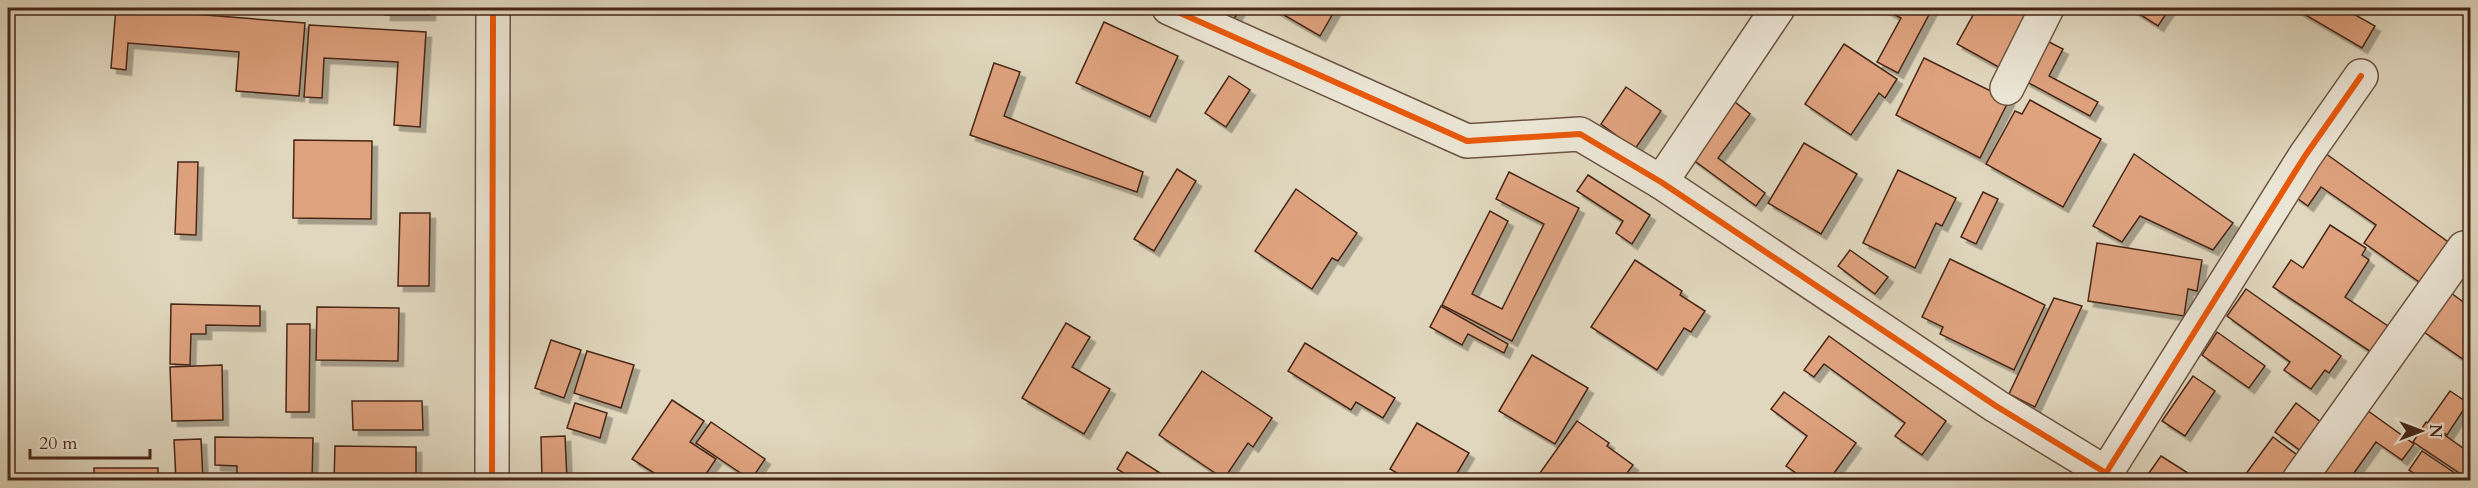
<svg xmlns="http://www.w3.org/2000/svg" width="2478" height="488" font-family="Cardo,serif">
<defs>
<filter id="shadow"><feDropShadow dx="5.5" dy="5.5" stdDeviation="0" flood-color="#0004"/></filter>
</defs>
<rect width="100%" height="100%" fill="#e0d7be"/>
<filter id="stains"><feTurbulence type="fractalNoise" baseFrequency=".00333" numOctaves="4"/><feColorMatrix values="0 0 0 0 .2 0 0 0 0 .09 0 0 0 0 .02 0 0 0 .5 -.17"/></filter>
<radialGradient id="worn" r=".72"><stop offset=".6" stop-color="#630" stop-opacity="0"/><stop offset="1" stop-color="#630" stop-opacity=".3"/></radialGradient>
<g fill="#dfa27f" stroke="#472717" stroke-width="1.5" filter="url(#shadow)">
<path d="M116 8 305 23 299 96 236 91 239 52 128 43 126 70 111 68Z"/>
<rect x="385" y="8" width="45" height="7"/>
<path d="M1201 8H1238L1240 9 1229 27Z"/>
<path d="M1272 8H1331L1335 10 1320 36Z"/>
<path d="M1882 8 1932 9 1898 73 1877 62 1901 18Z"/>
<path d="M1977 8H2038L2004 70 1957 44Z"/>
<path d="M2130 8H2170L2158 26Z"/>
<path d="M2298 8H2343L2375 26 2362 48 2297 10Z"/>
<path d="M1104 22 1178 56 1150 117 1076 83Z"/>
<path d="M309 25 426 32 420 127 394 125 398 62 324 58 322 98 304 97Z"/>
<path d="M2047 41 2063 49 2049 76 2098 102 2090 116 2025 81Z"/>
<path d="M1844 44 1897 79 1885 98 1879 93 1851 135 1805 104Z"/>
<path d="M1924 58 2009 100 1980 158 1896 115Z"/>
<path d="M994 63 1020 72 1004 116 1143 172 1137 192 970 135Z"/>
<path d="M1229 76 1250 90 1226 127 1205 113Z"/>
<path d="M1626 87 1661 111 1635 149 1601 124Z"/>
<path d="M1730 98 1750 114 1718 158 1765 193 1756 206 1688 156Z"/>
<path d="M2030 100 2101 139 2063 207 1986 164 2015 111 2022 114Z"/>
<path d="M294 140 372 141 371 219 293 218Z"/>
<path d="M1804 143 1857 174 1821 234 1768 203Z"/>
<path d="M2325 153 2451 244 2422 284 2364 243 2376 225 2321 187 2308 206 2294 196Z"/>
<path d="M2134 154 2233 223 2213 250 2140 216 2122 242 2093 226Z"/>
<path d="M178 162H198L196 235 175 234Z"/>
<path d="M1177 169 1196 181 1154 251 1134 239Z"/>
<path d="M1898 170 1956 198 1942 226 1936 223 1915 268 1863 243Z"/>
<path d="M1509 172 1579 208 1512 341 1442 305 1490 211 1508 221 1472 294 1502 309 1544 224 1496 199Z"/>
<path d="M1588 175 1650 215 1632 244 1616 233 1623 221 1577 191Z"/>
<path d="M1296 189 1357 233 1338 261 1332 258 1312 289 1255 251Z"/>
<path d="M1983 192 1998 199 1976 244 1961 237Z"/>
<path d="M400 213H430L429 286H398Z"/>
<path d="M2330 225 2366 248 2362 255 2369 260 2345 297 2388 326 2371 352 2273 287 2291 260 2303 268Z"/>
<path d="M2097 243 2202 260 2197 291 2188 289 2184 316 2088 301Z"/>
<path d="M1850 250 1888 277 1875 294 1838 266Z"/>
<path d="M1950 259 2045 305 2014 370 1940 334 1943 327 1922 317Z"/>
<path d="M1635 260 1682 291 1680 295 1705 311 1691 332 1684 328 1657 370 1591 327Z"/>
<path d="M2246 289 2341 356 2329 373 2325 370 2311 389 2284 370 2290 362 2227 316Z"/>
<path d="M2451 293 2470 307V364L2424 332Z"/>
<path d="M2054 298 2082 306 2035 407 2009 394Z"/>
<path d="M171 304 260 306V326L206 325V334H191L190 365 170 364Z"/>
<path d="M1441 306 1508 344 1504 353 1468 334 1462 345 1430 327Z"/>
<path d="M317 307 399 308 398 361 316 360Z"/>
<path d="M1066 323 1090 337 1072 367 1110 389 1084 434 1022 398Z"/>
<path d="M287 324H310L309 412H286Z"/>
<path d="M2217 332 2265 366 2249 388 2202 355Z"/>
<path d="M1829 336 1946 421 1922 455 1895 436 1905 423 1824 364 1814 377 1804 370Z"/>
<path d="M551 340 581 350 564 398 535 388Z"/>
<path d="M1305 343 1395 398 1383 418 1356 402 1351 410 1288 371Z"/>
<path d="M587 351 634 365 621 408 574 393Z"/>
<path d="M1532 355 1588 388 1555 444 1499 411Z"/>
<path d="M222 365 223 420 172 421 170 367Z"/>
<path d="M1202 371 1272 418 1253 447 1248 443 1224 479 1159 435Z"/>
<path d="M2193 376 2215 391 2185 436 2162 421Z"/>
<path d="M2450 391 2468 403 2447 435 2428 422Z"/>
<path d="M1784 392 1856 443 1829 480H1806L1786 466 1807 436 1771 409Z"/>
<path d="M672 400 704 421 690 442 716 459 702 480H665L632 459Z"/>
<path d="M352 401H422L423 430H353Z"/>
<path d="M575 403 607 413 600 438 567 428Z"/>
<path d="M2296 403 2326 426 2305 454 2275 432Z"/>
<path d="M2364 408 2414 444 2402 460 2376 442 2349 480H2312Z"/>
<path d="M1577 421 1609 443 1607 446 1633 465 1622 480H1535Z"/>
<path d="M711 422 765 459 751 480 696 443Z"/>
<path d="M2426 422 2470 453V480L2413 442Z"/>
<path d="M1417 423 1469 453 1453 480H1409L1390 469Z"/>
<path d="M565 436 567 480H542L541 437Z"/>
<path d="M215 437 313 438 312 480H237V466L215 465Z"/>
<path d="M2273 437 2304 460 2289 480H2252L2245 475Z"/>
<path d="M201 439 203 480H176L174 440Z"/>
<path d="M335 446 416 447V474H405V480H334Z"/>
<path d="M2422 451 2465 480H2424L2409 470Z"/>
<path d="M1127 452 1171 480H1135L1117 469Z"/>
<path d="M2161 456 2199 480H2144Z"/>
<rect x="94" y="468" width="64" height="12"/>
</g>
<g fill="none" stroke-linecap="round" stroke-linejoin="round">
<g stroke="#6d5341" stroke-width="36">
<g id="minor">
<path d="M1169 8 1467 141 1580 134 1661 182 1996 406 2106 473 2112 480"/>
<path d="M2007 88 2047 8"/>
<path d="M1661 182 1778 8"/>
<path d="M2106 473 2305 156 2361 76"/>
<path d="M492 480 493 8"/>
<path d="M2299 480 2464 248"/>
</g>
</g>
<use href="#minor" stroke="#ebe5d5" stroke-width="33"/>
<g stroke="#ebe5d5" stroke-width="10">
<g id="cycleway">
<path d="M1169 8 1467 141 1580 134 1661 182 1996 406 2106 473 2112 480"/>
<path d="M2106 473 2305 156 2361 76"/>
<path d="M492 480 493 8"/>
</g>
</g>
<use href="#cycleway" stroke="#e8590c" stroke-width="6"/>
</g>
<rect width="2478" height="488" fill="none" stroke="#e0d7be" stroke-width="30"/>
<rect x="9" y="9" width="2460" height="470" fill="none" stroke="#472717" stroke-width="3"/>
<rect x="15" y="15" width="2448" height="458" fill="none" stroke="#472717" stroke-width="1.5"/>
<g transform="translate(2421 431) rotate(90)" stroke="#ebe5d5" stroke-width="4.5" paint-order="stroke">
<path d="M0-4.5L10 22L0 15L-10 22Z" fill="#472717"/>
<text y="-9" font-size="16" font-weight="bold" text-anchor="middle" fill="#472717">N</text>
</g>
<path d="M30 449v9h120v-9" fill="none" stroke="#472717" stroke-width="3"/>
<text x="39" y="449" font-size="18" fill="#472717" stroke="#ebe5d5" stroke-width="4.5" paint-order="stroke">20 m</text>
<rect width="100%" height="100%" filter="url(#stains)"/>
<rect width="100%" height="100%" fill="url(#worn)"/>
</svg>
